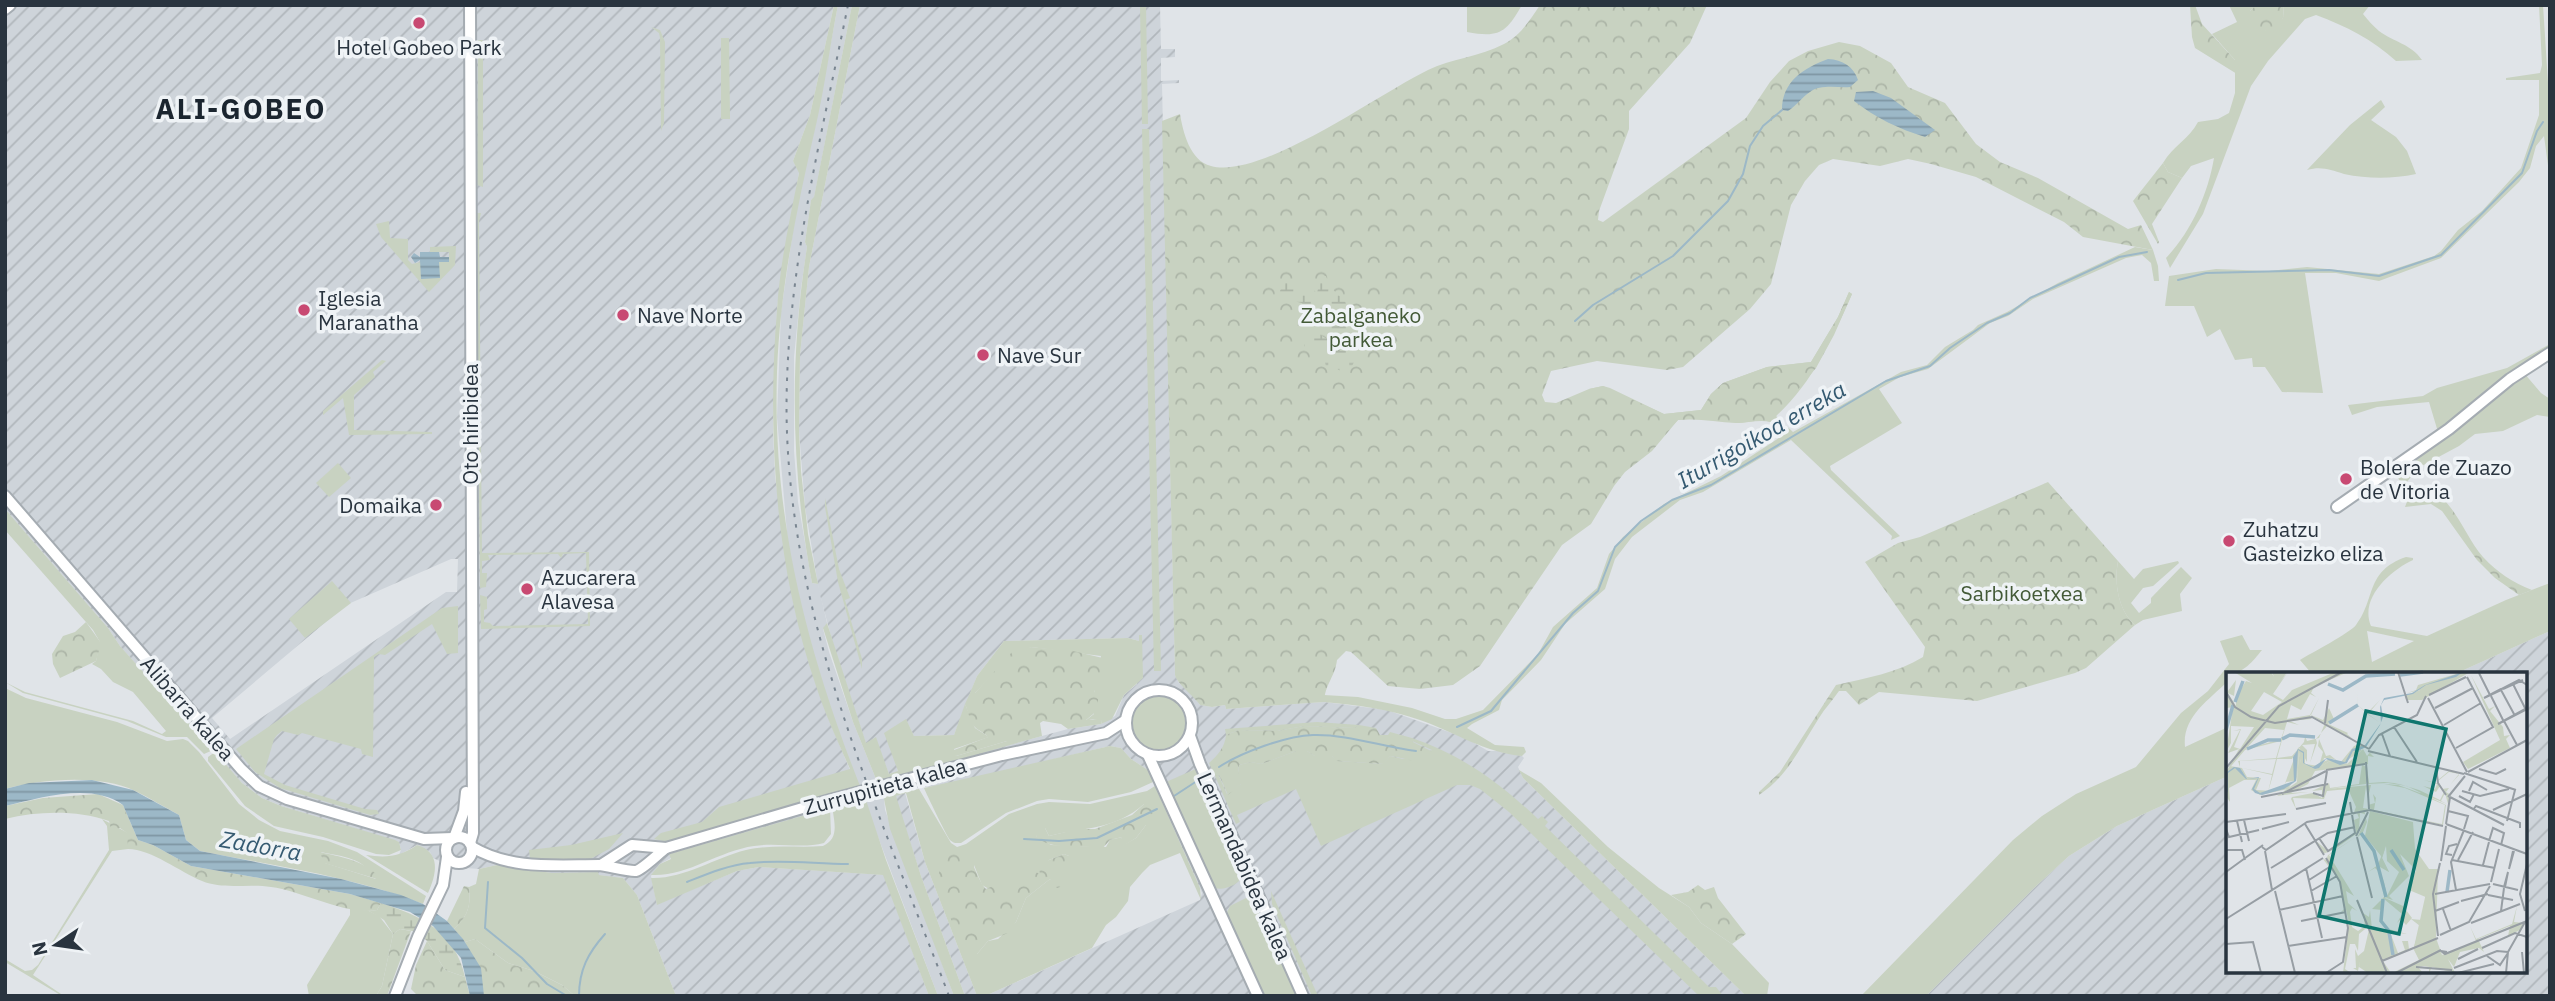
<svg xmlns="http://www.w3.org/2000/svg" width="2555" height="1001" font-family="'IBM Plex Sans',sans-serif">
<defs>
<pattern id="industrial-furrows" width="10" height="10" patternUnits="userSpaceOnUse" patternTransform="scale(1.75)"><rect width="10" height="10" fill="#ced4da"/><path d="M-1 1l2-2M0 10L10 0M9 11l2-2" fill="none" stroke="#b1b7bc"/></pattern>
<pattern id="forest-crowns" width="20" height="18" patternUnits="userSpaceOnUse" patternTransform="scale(1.75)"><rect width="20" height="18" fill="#c8d2c1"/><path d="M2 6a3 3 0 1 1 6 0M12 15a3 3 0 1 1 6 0" fill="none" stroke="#acb5a7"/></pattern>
<pattern id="wetland-marsh" width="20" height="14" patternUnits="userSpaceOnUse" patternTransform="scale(1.75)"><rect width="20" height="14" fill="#c8d2c1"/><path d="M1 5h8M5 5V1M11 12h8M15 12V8" fill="none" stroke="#acb5a7"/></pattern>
<pattern id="water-rules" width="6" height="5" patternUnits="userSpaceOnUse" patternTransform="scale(1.75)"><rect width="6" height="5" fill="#9cb8c7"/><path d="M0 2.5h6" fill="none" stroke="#7f96a3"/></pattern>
</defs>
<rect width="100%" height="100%" fill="#e0e4e8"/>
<path fill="#ced4da" d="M838 5H852L814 198 811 200 805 242 807 247 801 288 794 357V451L798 502 812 583 818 584 827 623 823 629 829 652 853 722 884 799 885 810 954 996H938L834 720 803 619 788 544 777 417 781 312 797 204 815 127Z"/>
<g fill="url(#industrial-furrows)" fill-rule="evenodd">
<path d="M5 5H834L810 115 793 161 799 172 777 307 773 432 775 477 792 594 827 715 850 770 853 788 829 795 833 808 670 854 671 858 660 864 651 876 657 904 737 871 759 867 884 875 929 996H676L637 895 623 878 598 875 597 872 552 873 497 865 479 869 453 867 433 858 430 852 417 845 399 855 401 850 399 842 281 806 262 798 242 783 120 646 108 628 5 509ZM451 559H458L457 592H446L230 739 212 718 346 605Z"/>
<path d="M860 5H1160L1161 49H1175V57L1161 58V81L1179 80V83L1162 84 1175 675 1179 683 1192 694 1200 705 1212 707 1225 705 1226 709 1324 702 1387 710 1466 738 1488 751H1501L1522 756 1524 758 1518 767 1523 778 1746 996H985L1200 900 1202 893 1148 770 1131 759 1121 748 1110 746 944 785 907 789 893 794H889L885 781 974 756 975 754 1068 729 1101 724 1115 716 1124 695 1137 684 1139 641 1128 638 1004 641 977 676 954 735 914 736 906 720 896 762 898 772 889 774 875 738 866 744 833 644 819 591 805 507 799 431 800 355 809 267Z"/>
<path d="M2550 631V996H1926L2034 888 2069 856 2117 826 2228 776V971H2525V674H2455Z"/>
<path d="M905 793 925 862 977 996H965L921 876 895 796Z"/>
</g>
<g fill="#c8d2c1" fill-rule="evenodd">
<path d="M834 5H838C830 45 825 86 816 125 797 207 780 288 777 372 772 518 807 651 860 786L667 842 654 839 661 833 702 822 719 807 850 769C838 742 825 714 816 686 775 566 767 434 777 309 780 263 790 218 799 173L793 161 810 115Z"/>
<path d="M852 5H860L809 267 800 355 799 431 801 471 808 534 818 584 812 583C791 471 789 360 807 247L805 242 811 200 814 197Z"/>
<path d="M1140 5H1146L1148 124H1142Z"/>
<path d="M1467 5H1522C1506 33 1499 38 1467 32Z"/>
<path d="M2229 5H2256L2250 11 2265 31 2283 18 2284 5H2370L2363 14C2368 20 2373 26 2379 31 2394 42 2411 44 2422 60L2396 61C2373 40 2346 26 2316 15L2305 19 2268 61 2251 86 2203 214 2170 268 2166 258C2191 232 2208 194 2214 158L2191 166 2182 178 2168 172 2163 163C2173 146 2189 139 2198 122L2218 119 2229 113 2235 93V60L2212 34 2237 22Z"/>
<path d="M2539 5H2543L2550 114V180L2544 136 2536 146 2530 168 2519 182 2441 258 2379 281 2336 273H2305L2323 393 2282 392 2265 367H2253L2252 358 2235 360 2220 329 2207 337 2194 306H2165L2169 276 2216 269 2269 271 2307 267 2379 274 2434 256 2441 251 2458 230 2482 211 2521 168 2539 115V80H2506V78L2540 73 2542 65Z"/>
<path d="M651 27 660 30 665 42 664 123 661 131 660 38 659 33Z"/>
<path d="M721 38H729L730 119H721Z"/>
<path d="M478 40H483V187L477 185Z"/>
<path d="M2381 100 2385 107 2371 120 2396 137 2407 151 2416 174C2392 179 2368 179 2344 174 2330 170 2322 166 2307 170L2350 125Z"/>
<path d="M1142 129H1149L1161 671H1154Z"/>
<path d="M476 213H481L479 222 482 553 589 552 590 626 481 629 480 595 487 597V609L484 610V622L490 623 493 626 588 624 586 553 563 554 561 558 558 554 488 555 490 560 482 561V573H487L486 587 480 588Z"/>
<path d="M389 221 390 238 408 239V260L412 264 421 262 422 279 439 262 449 261V252H430V247L456 246 455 265 429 292 381 237 376 224Z"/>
<path d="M2135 247 2153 250 2158 266 2159 281H2154L2151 263 2142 255 2126 258 2033 299 2008 316 1990 323 1928 369 1900 377 1879 389 1902 423 1830 466 1831 470 1900 536 1891 540 1892 536 1791 440 1703 492 1680 500 1632 537 1615 559 1605 589 1565 624 1541 660 1502 700 1499 710 1472 724 1467 728 1495 745 1524 747 1526 752 1522 756C1486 753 1454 732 1420 720 1389 709 1356 705 1324 702V695L1358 697 1412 708 1445 719H1456L1483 710 1538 654 1553 627 1597 588 1609 554 1623 537 1664 504 1721 476 1785 434 1771 422 1763 420 1739 423 1697 418 1678 420 1672 426 1589 389 1603 386 1610 388 1664 414 1701 410 1711 394 1723 383 1767 367 1811 362 1838 317 1849 292 1852 294C1833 337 1812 384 1776 416L1793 432 1901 372 1927 365 1945 347 1973 330 1978 325 2007 312 2058 283Z"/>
<path d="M2550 344V350L2438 432 2429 402 2377 407 2352 415 2348 405 2423 396 2437 388 2507 368Z"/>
<path d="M382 360 386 361 373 372 375 377 354 395V430L432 432V434L349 435 343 398 323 415V411Z"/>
<path d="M2524 373 2541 393 2550 399V417L2537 415 2503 431 2475 434 2459 446 2418 468 2403 487 2396 474Z"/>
<path d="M338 463 351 478 329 497 316 483Z"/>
<path d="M825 498 839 569 850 598 845 600 862 659V669L838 582 825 507Z"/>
<path d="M5 509 108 628 120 646 213 750 204 754 187 737H166L127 721 23 693 5 682 25 692 133 721 162 734 166 731 133 692 113 682 101 669 92 664 96 661 100 642 93 630 5 530Z"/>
<path d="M2406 557 2413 558V560C2391 570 2359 598 2371 626L2427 636 2506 600 2550 583V631L2455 674H2312L2300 660C2311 653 2350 633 2356 625 2376 599 2365 571 2406 557ZM2367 631 2414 641 2372 662Z"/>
<path d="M2118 561 2134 579 2143 569 2178 561 2179 563 2153 586 2143 588 2131 603 2139 613 2151 603V598L2181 567 2192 578 2180 594 2182 611 2143 620 2135 625C2118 610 2114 583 2118 561Z"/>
<path d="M332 581 351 603 305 638 289 619Z"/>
<path d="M458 606V653L447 654 432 624 385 655 379 654 374 657 373 757 362 754 361 749 302 733 298 735 282 731 277 735 274 739 264 774 285 785 365 809 377 810 379 814 370 815 280 788 255 772 236 749 442 608Z"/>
<path d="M827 623 866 743 876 737 889 774 898 771 884 733 906 719 914 736 954 735 965 704 975 728 989 737 954 749 956 756 1007 741H1024L885 781 889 794 919 789 951 843 957 847 966 844 1009 814 1037 804 1049 802 1090 804 1147 791 1155 786 1200 888 1201 900 1180 853 1150 865 1142 873 1130 887 1128 901 1116 917 1106 925 1092 948 985 996H977L925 862 906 793 896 796 921 876 965 996H954L890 829 884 799 853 722 823 628ZM1144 804 1146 825 1136 838 1120 847 1122 837 1110 840 1106 847 1051 845 1036 836 1045 828 1049 836C1084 827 1115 830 1144 804ZM1064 854 1069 856 1053 881 1050 879 1026 898 1016 922 998 939 988 941 977 954 974 865 982 885 989 889 1009 881 1041 875 1049 860Z"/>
<path d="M1139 635H1142L1143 678 1124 695 1112 719 1101 724 1102 721 1093 719 1085 721 1094 714V693L1101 656 1031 647 1002 665 975 693H970L977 676 1004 641 1128 638 1139 641Z"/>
<path d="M2242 635 2250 650H2262C2253 661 2243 674 2228 674V681C2208 701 2182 717 2185 747L2228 727V776L2117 826 2069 856 2034 888 1926 996H1861L2013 840 2042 816 2076 794 2136 767 2181 713 2208 691 2229 664 2220 641Z"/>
<path d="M5 688 26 698 117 722 167 741 183 739 188 741 199 752 239 804 259 820 280 831 328 841 357 852 426 896 423 904C352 876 275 866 200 851L186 840 179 815C164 807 150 798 135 791 100 774 42 779 5 789ZM321 852C344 857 362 857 376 879L325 863Z"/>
<circle cx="1159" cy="723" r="29"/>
<path d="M1317 722 1359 725 1355 728 1304 726 1277 731 1239 730 1226 735 1225 729Z"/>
<path d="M1412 738C1462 755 1500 783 1538 819L1542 816 1548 822 1545 826 1709 987H1716L1723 996H1699L1509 812 1480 789 1470 785H1457L1321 846 1296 789 1237 815 1240 822 1236 824 1215 776 1218 774 1227 794 1241 784 1238 773 1239 765 1251 762 1261 764 1296 751H1307L1315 756H1332L1338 761 1383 764 1390 756 1403 759 1432 750 1412 741Z"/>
<path d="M1110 746 1121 748 1131 759 1148 770 1153 782 1131 792 1088 802 1049 799 1037 801 1006 813 961 843C955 843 955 844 950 840 947 837 926 793 924 788Z"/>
<path d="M215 752 242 783 262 798 281 806 395 840 399 842 401 850 389 855 376 854 323 837 274 826 245 806 208 761V757Z"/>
<path d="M1198 768 1244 875C1239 884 1225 891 1215 888L1211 883 1166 782Z"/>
<path d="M1519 770 1541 783 1608 847 1659 888 1689 907 1701 923 1732 944 1769 983 1767 996H1746L1523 778Z"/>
<path d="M866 800 886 860 938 996H929L883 875 759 867 737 871 657 905 651 878C684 879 714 858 746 850 771 844 798 848 823 846 838 839 835 826 833 812L835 809Z"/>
<path d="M830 808 831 834 824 843C802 849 777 842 754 846 718 851 687 877 651 875L660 864 671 859 669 854Z"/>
<path d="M102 819 128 833V849L112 851 33 975 64 996H62L5 962V959L25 971 32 970 38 965 109 850 107 826Z"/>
<path d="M623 833 609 849 592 858 593 861 530 860 529 850 571 845Z"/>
<path d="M417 845C441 852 437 874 428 893L366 855C386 858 400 857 417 845Z"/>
<path d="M497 865 552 873 598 872 599 875 623 878 637 895 676 996H575L562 985 534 971 508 963 475 939 465 942 454 929C468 916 471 906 469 887L476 884 479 869Z"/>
<path d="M1271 891 1318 996H1312L1272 904Z"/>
<path d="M1246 898 1256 901 1300 996H1262L1226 914 1230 906Z"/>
<path d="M350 908 369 911 379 916 393 934 382 986 376 996H309L307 985 350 915Z"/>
</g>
<g fill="url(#forest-crowns)">
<path d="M1540 5H1707L1690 43 1629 111V129L1599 211 1598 220 1603 222 1746 118 1770 82 1789 61 1808 51 1839 42 1860 46 1891 63 1908 87 1945 103 1976 144 2000 162 2038 178 2128 229 2141 225 2153 250 2083 237 2064 222 1976 177 1931 164 1908 159 1880 166 1833 159 1819 165 1805 181 1791 205 1771 284 1750 309 1683 367 1667 370 1597 361 1551 371 1542 395 1545 402 1556 403 1589 389 1603 386 1664 414 1701 410 1711 394 1723 383 1767 367 1811 362 1838 317 1849 292 1852 294 1834 335 1816 368 1771 422C1759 419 1748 423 1736 423 1717 422 1698 418 1678 420L1652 451 1625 472 1614 486 1591 524 1562 545 1480 666 1453 685 1420 689 1388 686 1351 652 1346 651 1337 660C1335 677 1325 684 1324 702L1226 709 1225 705 1212 707 1200 705C1194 696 1177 684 1175 675L1162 121 1180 114C1183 132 1190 161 1211 166 1261 180 1380 93 1428 70 1452 58 1480 57 1504 44 1520 36 1530 20 1540 5Z"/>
<path d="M2190 5H2195L2202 24 2235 60 2237 74 2195 48 2192 37Z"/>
<path d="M2256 5H2284L2283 18 2276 30 2265 31 2257 40 2249 30 2250 11Z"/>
<path d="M2163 163 2168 172 2182 178 2152 224 2159 242 2158 244 2133 201Z"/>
<path d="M2048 482 2118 561C2114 583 2118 610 2135 625L2086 668 2075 673 1977 701 1879 692 1859 705 1846 691H1839C1833 700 1825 708 1819 718 1801 746 1788 776 1759 795V792L1780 772 1836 685C1866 678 1897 673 1923 657L1925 647 1865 562 1898 543 1920 537Z"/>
<path d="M2429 490C2454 499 2465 537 2483 557 2498 573 2512 582 2532 590L2519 595 2495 578 2477 560 2442 511 2431 504 2405 507 2409 496Z"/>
<path d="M86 622 101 643 96 661 60 678 53 664 52 654 63 636 75 632Z"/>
<path d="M1031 647 1061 650 1071 648 1073 651 1107 659 1111 665 1109 673 1104 678 1105 685 1101 689 1096 688 1094 692 1098 699V710L1086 720 1099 719 1102 721 1101 724 1068 729 1061 724 1043 721 1040 723 1042 736 1024 741H1007L956 756 952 754 954 750 988 737C984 732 978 731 974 726 970 721 968 711 965 704L970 693H975L1012 652Z"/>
<path d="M1359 725 1376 728 1380 735H1388L1390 732 1412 738 1413 742 1445 758C1426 769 1410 758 1390 756L1384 764 1337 761 1332 756H1315L1307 751H1296L1261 764 1251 762 1239 765 1238 773 1242 778 1241 784 1228 795 1219 775 1215 776 1209 763C1218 755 1225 747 1226 735L1239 730 1277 731 1304 726 1355 728Z"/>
<path d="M98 794 123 805 138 840 153 845 191 866 350 894 381 903 377 910C346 916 303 891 271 887 248 883 224 890 202 881 180 872 151 849 128 849L127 833 120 828 111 829 109 821C76 810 39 811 5 819V806L43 798Z"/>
<path d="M1158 799 1165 816 1146 825 1136 838 1120 848 1118 846 1122 837 1110 840 1100 851H1092L1090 847C1073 845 1048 850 1036 836L1040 825 1043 824 1049 836 1078 829H1095L1132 815 1144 804Z"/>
<path d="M954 851C975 853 974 876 986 889L1031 870 1040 874 1039 868 1049 860 1064 854 1069 856 1071 862 1060 887 1057 888 1050 879 1026 898 1016 922 1008 933 988 941 977 954C974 952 969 951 967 949 956 939 939 889 939 874 939 867 941 859 945 853L947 855Z"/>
<path d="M320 852C340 857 360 859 376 874L377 879 324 863Z"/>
<path d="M1698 885 1705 890 1714 887 1718 898 1746 934 1732 944 1701 923 1689 907 1671 895 1688 892Z"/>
<path d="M464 886 469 887C471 906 468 916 454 929L447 921Z"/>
<path d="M400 929 411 931 387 996H376L382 986 393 934Z"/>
<path d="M475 939 508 963 534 971 562 985 575 996H484L465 942Z"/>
<path d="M427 941 445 970 465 977 470 996H418L411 989 416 965Z"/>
</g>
<g fill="url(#wetland-marsh)">
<path d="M1326 276C1331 292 1337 291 1346 303 1354 315 1356 334 1350 347L1355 360 1352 366 1342 371 1326 366 1322 352 1305 347 1303 341 1305 337 1319 334 1335 344 1341 343 1343 336 1340 331 1322 330 1310 324 1302 303 1281 298 1280 291 1285 280 1305 283 1317 293 1321 277Z"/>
<path d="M381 903C421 916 455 931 465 977L445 970 427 941 418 932 400 929 393 934 384 920 369 911 377 910Z"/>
</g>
<g fill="url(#water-rules)">
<path d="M1828 59C1843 60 1853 66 1858 80L1850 87C1838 88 1820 84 1810 92 1802 97 1797 105 1788 111L1782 110C1782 81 1804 68 1828 59Z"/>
<path d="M1873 91 1891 98 1935 130 1925 137C1899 129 1876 118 1854 101L1856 92Z"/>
<path d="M420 252H439L440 257H449V262H439L440 278 421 279 420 260 415 263 411 257 414 253 420 257Z"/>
<path d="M92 780 133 790 179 815 186 840 200 851 341 879 401 895 423 904 447 921 463 939 481 968 484 996H470L461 958 433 926 410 912 350 894 191 866 153 845 138 840 123 805C91 782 41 798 5 806V789L29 783Z"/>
</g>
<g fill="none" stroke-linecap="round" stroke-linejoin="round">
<g stroke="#9cb8c7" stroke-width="2">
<path d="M2549 120 2550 119"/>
<path d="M2178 280 2206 273 2329 270 2379 276 2441 255 2522 173 2537 131 2543 122"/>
<path d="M1575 321 1593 305 1673 256 1728 201 1743 174 1750 146 1763 126 1782 110"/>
<path d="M1457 727 1491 711 1573 613 1598 591 1615 547 1641 521 1672 500 1711 485 1886 381 1930 366 1950 348 1987 323 2010 313 2030 298 2119 257 2147 252"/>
<path d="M1219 767C1242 752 1286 736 1313 735 1347 734 1383 747 1416 751"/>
<path d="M1174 796 1200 779"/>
<path d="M1024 839 1059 841 1097 838 1157 809"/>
<path d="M488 882 485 928 522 958 547 984 567 996"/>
<path d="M687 882C707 874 728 865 750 863 782 859 816 864 848 864"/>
<path d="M579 996C579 970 588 953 605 934"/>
</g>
<g stroke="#a5acb2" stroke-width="14">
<g id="secondary">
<path d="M5 9 10 5"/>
<path d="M5 496 241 769 259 786 287 799 424 839 453 838"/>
<path d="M2337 507 2449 429 2510 379 2550 353"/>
<circle cx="1159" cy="723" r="33"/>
<path d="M1190 736 1200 764 1303 996"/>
<path d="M1148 755 1258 996"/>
<path d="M886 785 1002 755 1106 733 1126 720"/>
<circle cx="459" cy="850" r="13"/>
<path d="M454 838 464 811 466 792"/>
<path d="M470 843 473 833 470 5"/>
<path d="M472 847C511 870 555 865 599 865 608 866 630 872 636 871 643 869 659 853 666 848"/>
<path d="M601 865 632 845 666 848 830 800"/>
<path d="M395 996 418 937 443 885 447 857"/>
</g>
</g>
<use href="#secondary" stroke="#fff" stroke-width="10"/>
<path stroke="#7a8691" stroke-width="2" stroke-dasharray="3.5 7" stroke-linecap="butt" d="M848 5C823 129 791 254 787 381 779 598 874 798 949 996"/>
<g stroke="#a5acb2" stroke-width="14" stroke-linecap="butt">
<path id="secondary-bridge" d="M830 800 886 785"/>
</g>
<use href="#secondary-bridge" stroke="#fff" stroke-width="10"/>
</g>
<g fill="#c84972" stroke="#eff3f6" stroke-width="2.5">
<circle cx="419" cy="23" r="7"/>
<circle cx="304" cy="310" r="7"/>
<circle cx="623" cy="315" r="7"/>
<circle cx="983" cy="355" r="7"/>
<circle cx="2346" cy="479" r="7"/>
<circle cx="436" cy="505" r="7"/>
<circle cx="2229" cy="541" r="7"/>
<circle cx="527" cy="589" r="7"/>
</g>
<g text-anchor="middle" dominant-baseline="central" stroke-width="7" stroke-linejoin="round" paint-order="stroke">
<g font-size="21" fill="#29343f" stroke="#eff3f6" text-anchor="start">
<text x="419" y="47" text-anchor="middle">Hotel Gobeo Park</text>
<text x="318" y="298">Iglesia<tspan x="318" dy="24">Maranatha</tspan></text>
<text x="637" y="315">Nave Norte</text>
<text x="997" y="355">Nave Sur</text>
<text x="2360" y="467">Bolera de Zuazo<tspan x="2360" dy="24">de Vitoria</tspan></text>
<text x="422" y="505" text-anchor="end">Domaika</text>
<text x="2243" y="529">Zuhatzu<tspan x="2243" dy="24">Gasteizko eliza</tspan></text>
<text x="541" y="577">Azucarera<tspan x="541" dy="24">Alavesa</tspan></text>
</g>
<g font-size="21" fill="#435a37" stroke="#eff3f6">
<text x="1361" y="315">Zabalganeko<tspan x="1361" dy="24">parkea</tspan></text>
<text x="2022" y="593">Sarbikoetxea</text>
</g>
<g font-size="21" fill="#29343f" stroke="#eff3f6">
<text transform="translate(470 424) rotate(-90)">Oto hiribidea</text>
<text transform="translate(188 708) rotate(49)">Alibarra kalea</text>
<text transform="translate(885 786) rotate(-15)">Zurrupitieta kalea</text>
<text transform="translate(1245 866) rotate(66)">Lermandabidea kalea</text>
</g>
<g font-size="23" font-style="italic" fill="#355a71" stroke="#eff3f6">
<text transform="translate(1761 434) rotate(-30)">Iturrigoikoa erreka</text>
<text transform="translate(261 845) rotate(10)">Zadorra</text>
</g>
<g font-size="28" font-weight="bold" letter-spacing="2" fill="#1b252f" stroke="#eff3f6">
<text x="241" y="108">ALI-GOBEO</text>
</g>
</g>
<g transform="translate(2226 672)">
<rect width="301" height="301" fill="#e0e4e8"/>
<path d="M8 0H45L48 5 46 0H61L55 9 62 0 47 22 57 28 66 18 109 0H122L88 15 85 21 90 25 84 22 75 38 65 33 61 47 84 43 93 26 85 43 97 48 103 36 108 47 124 38 102 52 122 61 141 42 132 33 126 35 131 33 132 20 131 32 132 33 141 41 154 28 142 42 153 50 141 42 121 62 127 67 101 54 90 67 91 71 84 91 89 72 76 73 81 78V90L73 75 66 87H51L47 103 60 106 47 103 42 120 46 103 16 96 46 102 50 87 14 89V95L12 89 50 86 55 69 19 78 0 100 13 77 2 81 14 58 7 59 15 57 8 75 14 77 28 55 5 54V71L0 80 7 35 1 36 0 13 2 19 10 8 8 24 2 21 10 34V25L20 9 26 11ZM38 20 56 30 37 43 25 39ZM84 43 99 51 93 66 81 69 79 64H72L79 65 78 70 66 84 51 86 56 68 60 67 61 66 63 63 56 66 61 50 73 53 64 49 85 47ZM39 56 58 58 55 67 20 77ZM137 77 141 84 144 80 148 82 144 81 148 85 142 84V92L89 99 82 112 65 121 82 120 51 124 71 110 73 80 75 91 90 97 104 89 121 92ZM136 93 141 95 143 111 158 110 168 111 177 113 193 118 214 128 218 120 214 114 210 120 197 114 209 117 211 112 198 108 211 111V95L212 108 224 98 233 102V103L224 113 233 102 223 100 212 109 216 117 223 116 220 120 225 123 222 132 219 121 215 129 221 132 201 124 220 133 217 153 145 138 142 133 149 131 147 122 150 126 148 138 216 152 219 133 179 116 158 112 172 113 186 118 194 121H195L181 114 162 111 141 112 140 109V112L101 117 155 112 145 113 142 126 140 114 137 136 143 137 138 139 139 141 137 153 139 142 134 141 133 160 109 177 97 182 90 169 102 179 130 161 128 148 133 146 131 141 127 143 130 135 122 117 101 119 98 127 67 126 70 137 65 127 66 125 87 121 96 126V118L86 119 103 111 104 116 133 112ZM140 146 141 150 136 163 147 178 149 182 152 192 159 176 156 186 163 200 152 194 158 210 161 224 159 226 177 234 186 246 180 253 175 247 171 251 176 242 158 227 156 238 154 243 159 256 181 262 164 260 172 281 179 278 176 269H182L183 277 188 275 200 221 208 225 210 266 216 283 250 269 244 254 250 267 286 252 291 234 288 250 298 251 296 257 282 264 284 254 252 267 258 280 253 276 234 280 228 295 222 287 229 301 206 295 203 301V295L198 294 192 295 197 301H166L193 288 187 276 157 289 165 301H142L133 295 134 289 132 299 127 296H130L129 277 132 284 138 279 144 253 133 262 132 279 129 272H124L119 297 125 301H117L123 251 120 238 118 239 115 240 119 236 116 225 106 227 115 225 117 226 113 208 97 187 100 188 102 183 130 165 103 183 128 224 120 219 122 231 131 239 126 236 124 240 126 255 132 259 139 254 137 241 143 245 144 238 146 257 161 259 154 249V243L156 238 146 237 160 223 154 201 149 196 142 200 152 193 149 183 135 162 131 166Z" fill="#c8d2c1" fill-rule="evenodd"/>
<path d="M237 0H244L196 28H180L179 24 194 18 181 21 190 18 192 13ZM245 3 263 37 269 34 264 39 277 55 278 64 284 63 280 67 284 76 242 97 237 90 274 68ZM93 67 100 84 104 83 114 91 128 74 133 72 137 74 129 78H136L116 92 108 87 98 86 97 90 104 87 116 93 121 91 120 93 113 94 104 89 91 97 75 93 73 80 71 110 70 105 68 109 60 110 58 114 52 117 66 111 62 117 34 123 25 118 30 108H18L3 116 4 130 0 124V100L4 94 16 96 21 105 35 106 30 118 47 119 58 114 72 76 79 79V92L93 94 97 80 92 74ZM144 139 187 150 189 177 203 197H212L210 265 188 275 194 254 185 247 196 248 202 226 183 218 190 198 174 182 183 204 163 224 167 228 160 226 173 200 161 189 160 174 156 186 163 200 157 196 155 184 139 164Z" fill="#c8d2c1"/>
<path d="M237 0 230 5 200 13 187 22 158 28 155 33 157 45 154 53 140 75 134 78 127 79 121 91 114 93 100 87 93 96 89 97 77 91V81L72 78 70 109 58 117 36 123 29 121 26 117 32 106 20 107 9 96 2 101V119L0 123 1 100 8 95 14 96 21 107 33 105 28 117 34 121 68 109 67 85 72 77 78 80V91L87 95 101 86 119 90 126 77 139 73 155 51 154 35 158 26 186 21 199 13Z" fill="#9cb8c7"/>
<path fill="none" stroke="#9cb8c7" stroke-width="3.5" d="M174 3 197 0M102 12 117 18 140 4 169 2M9 30 17 9M103 51 132 33M0 58 7 33M56 67 64 63 89 65M21 77 42 68H55M135 161 148 179 160 225M165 178 178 198M221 220 224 198M157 227 155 249 163 259M163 260 167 283"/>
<path fill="none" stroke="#979ea4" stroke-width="2" d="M172 0 182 31M253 1 264 23M287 12 299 36M275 17 258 26 275 18M277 17 297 8M275 18 288 42M0 20 9 35 25 45 49 51 86 45 143 77M266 22 293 8 301 13M203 23 240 5M265 24 277 48M202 26 241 100M209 36 247 16M301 36 272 52 301 37M278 49 291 73M99 51 102 28M218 53 255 31M168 55 191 90M156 62 164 84M230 76 267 55 241 5M143 77 153 63 191 43 200 24M142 79 238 102M140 90 143 137M210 95 212 111 220 123M0 96 53 34 116 0M253 97 270 102 280 97M100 98 139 92M242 100 301 68M238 101 290 118M236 119 254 124 283 117M243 119 247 110 261 118M87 121 97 124 101 99M56 122 100 99M233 124 244 130 248 122M35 125 102 112M222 125 239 104M224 125 278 153M70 137 100 131M247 138 250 134 294 151V156M267 138 301 122M222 139 242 144 238 157M18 148 23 169M11 149 16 170M281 149 289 118M0 150 60 142M79 152 98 183M220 152 301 182M220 152 224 125M0 157 3 165 33 158M36 157 63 150M130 164 142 140M131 165 146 226M93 166 102 179 129 161 124 130M263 169 267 156 278 161 275 173M36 175 40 178 81 150 144 138 217 154M0 178H16L19 188M39 179 46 218M287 179 283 197 288 179M226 183 220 182 223 174 231 172M226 188 269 196M232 188 247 160M215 189 220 154M257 193 263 170M45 196 102 161 129 155M80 196 96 266M0 200 37 173M83 208 105 194M265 210 273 177M267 212 292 218M278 215 282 200 279 215M230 218 225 190 238 158M49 219 69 301M85 219 111 204M209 222 264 212M262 223 287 228M131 228 161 301M235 229 262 222M217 237 225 259M53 238 117 224M209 239 233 230M275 239 278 216M299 239 294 222 301 192M0 247 97 186M75 249 120 240M245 251 294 232M214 263 243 250 264 214M212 264 207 222 214 191M0 272 27 270 35 301M62 274 121 265M256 276 289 261 301 265M221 280 215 279 219 282 301 249M282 280 299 250M296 280 298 301M261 284 274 293 282 281M232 287 252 277M156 289 212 266M190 295 226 298M228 296 271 279 282 280M100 301 117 290 122 256 114 210 100 186M170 301 215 278M232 301 268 292M280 301 282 280"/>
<path fill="#0f766e" fill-opacity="0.15" stroke="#0f766e" stroke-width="3.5" d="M140 39 220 57 173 262 93 244Z"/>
<rect width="301" height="301" fill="none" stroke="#29343f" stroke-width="3.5"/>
</g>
<rect width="2555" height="1001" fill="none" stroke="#29343f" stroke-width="14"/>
<g transform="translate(56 945) rotate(257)" stroke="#eff3f6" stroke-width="5" paint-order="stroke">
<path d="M0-5L12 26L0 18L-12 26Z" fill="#29343f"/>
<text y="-10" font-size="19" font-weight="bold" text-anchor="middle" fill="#29343f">N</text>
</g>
</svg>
